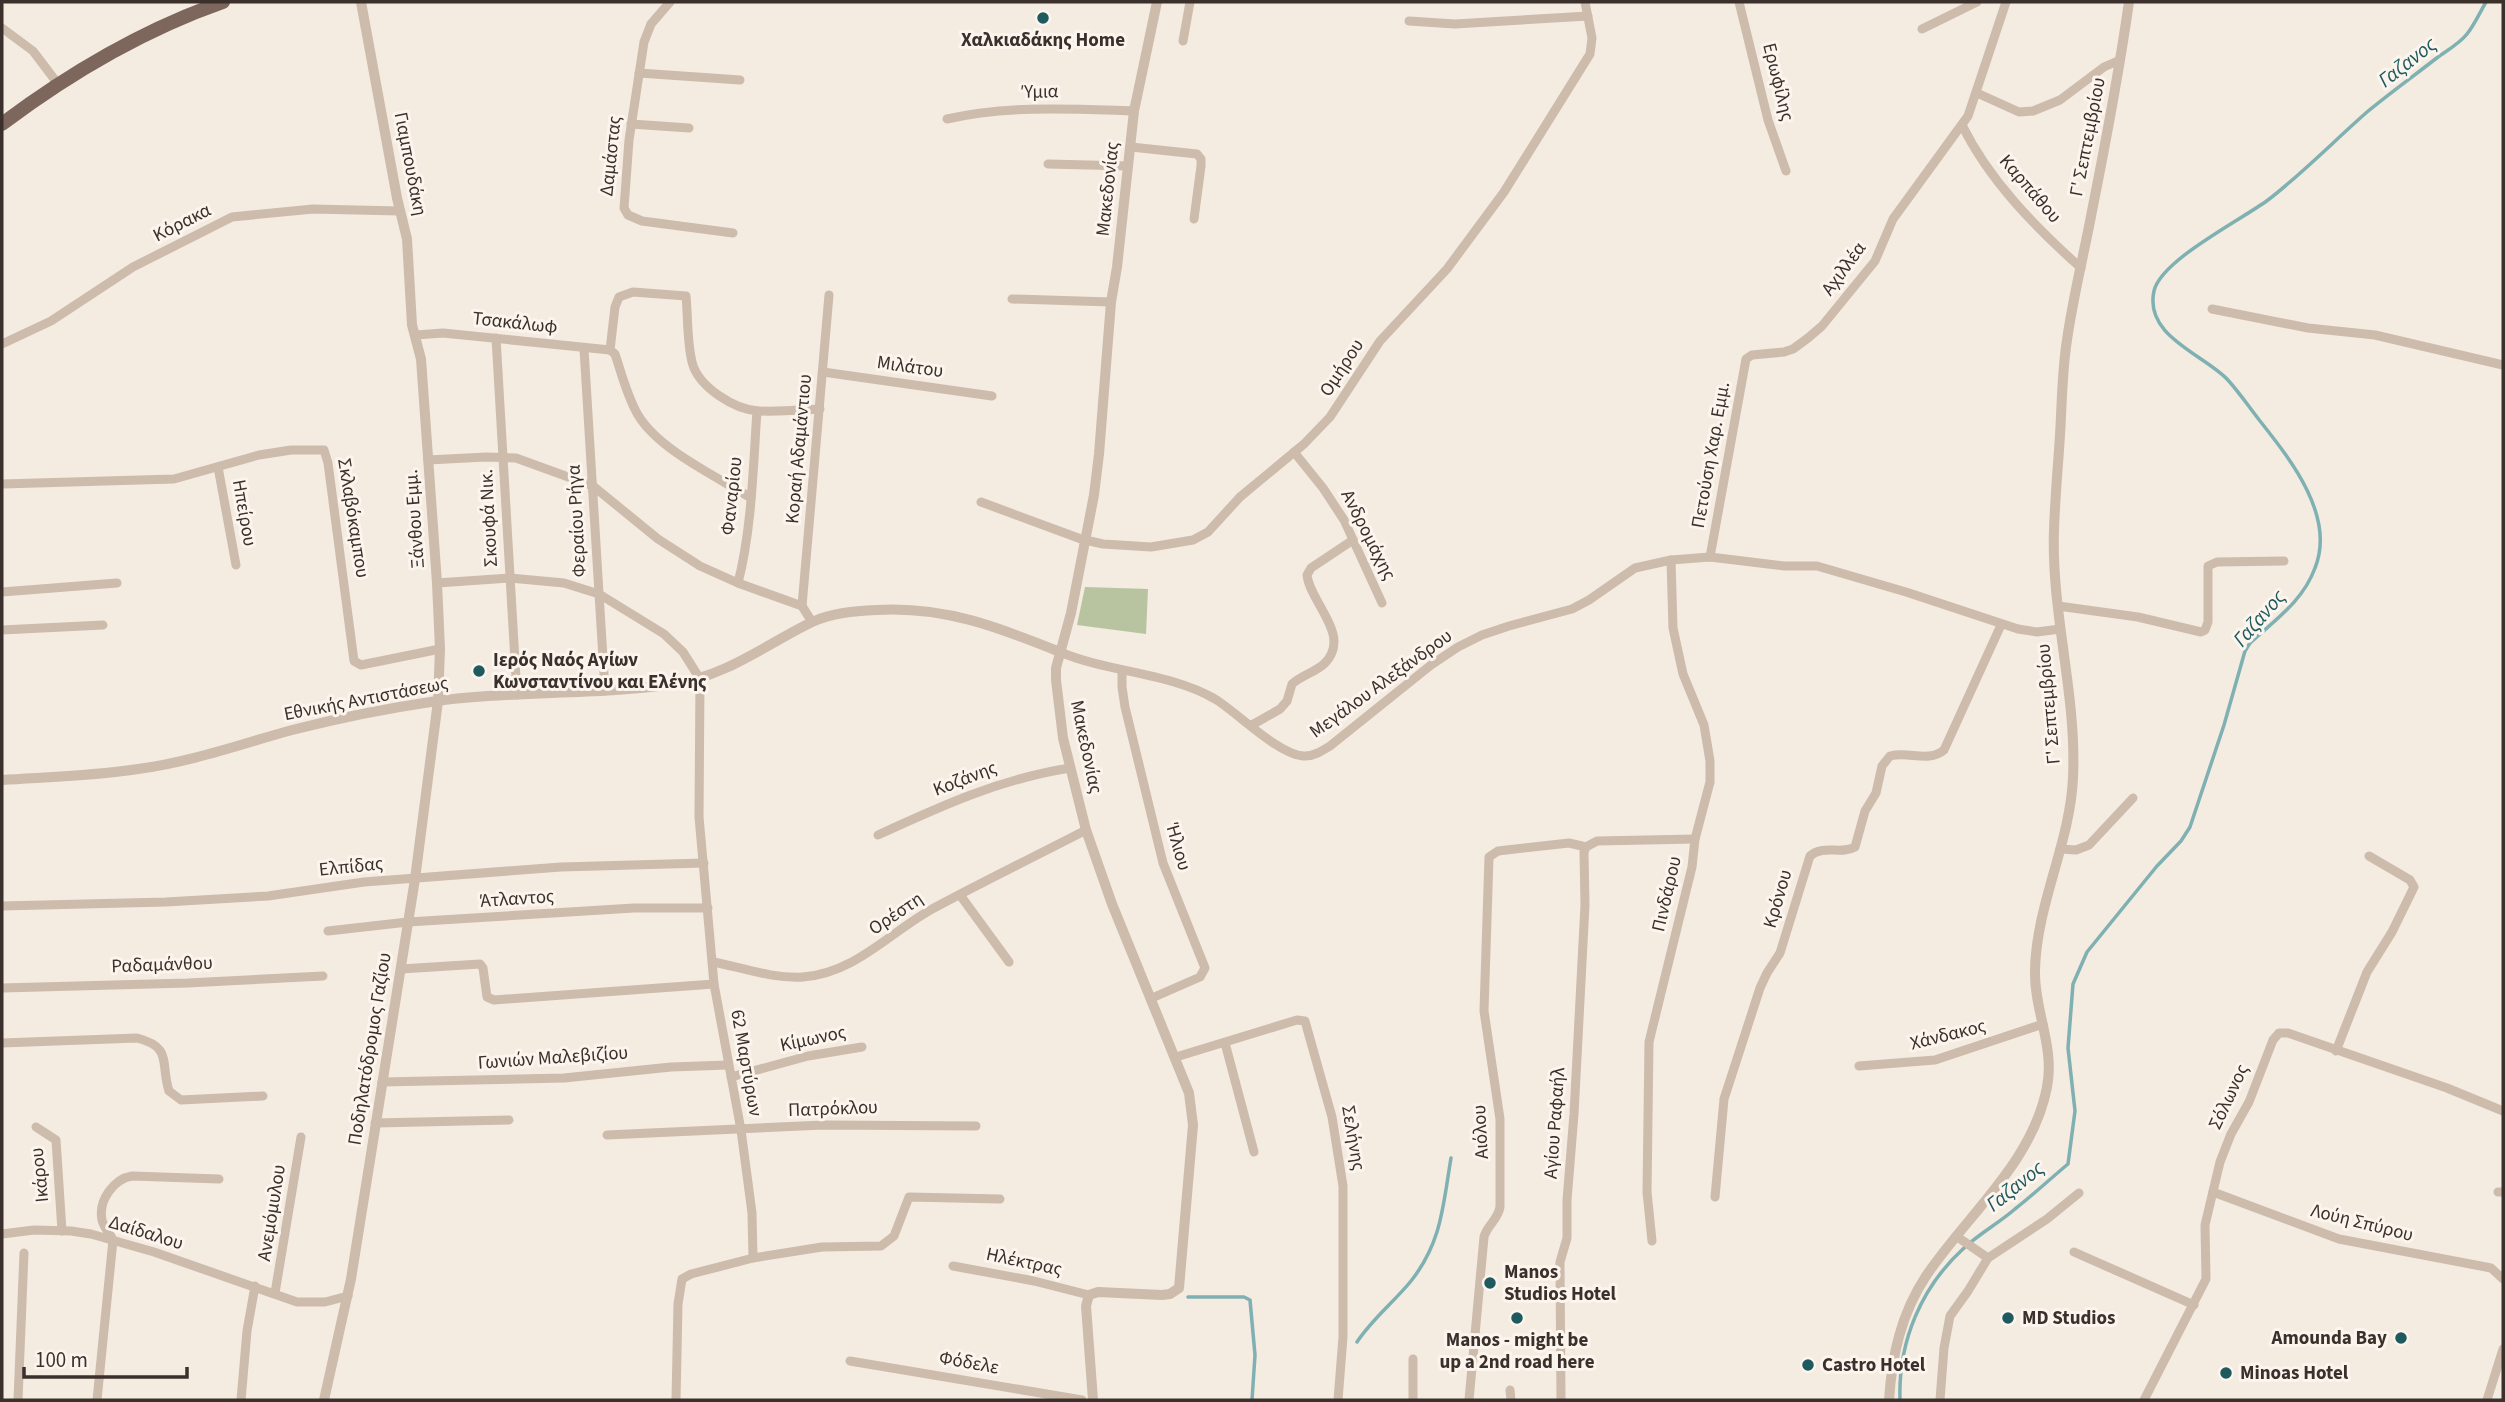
<svg xmlns="http://www.w3.org/2000/svg" width="2505" height="1402" font-family="'Source Sans 3',sans-serif">
<rect width="100%" height="100%" fill="#f4ebe1"/>
<path fill="#b8c4a0" d="M1085 587 1148 589 1146 634 1077 625Z"/>
<g fill="none" stroke-linecap="round" stroke-linejoin="round">
<g stroke="#7fb0b2" stroke-width="3.5">
<path d="M1188 1297H1244L1250 1300 1255 1355 1252 1400"/>
<path d="M1357 1342C1372 1319 1394 1302 1411 1281 1442 1242 1443 1205 1451 1158"/>
<path d="M1900 1400C1898 1342 1921 1287 1964 1248 1980 1233 1999 1223 2015 1209 2033 1195 2050 1179 2068 1164L2075 1111 2068 1048 2073 984 2087 952 2157 866 2181 841 2190 827 2224 725 2245 651 2250 643C2275 620 2303 601 2315 568 2336 516 2290 459 2260 421 2249 407 2239 392 2227 379 2203 354 2144 336 2154 291 2161 260 2241 220 2268 200 2303 173 2334 141 2367 112 2390 93 2415 75 2438 57 2448 50 2460 43 2467 34 2475 24 2480 12 2486 2"/>
</g>
<g stroke="#cdbbac" stroke-width="9">
<path d="M670 2 651 24 644 42 629 140 624 208 628 215 642 221 733 233"/>
<path d="M1739 2 1768 120 1786 171"/>
<path d="M1409 21 1455 24 1588 16"/>
<path d="M2 28 33 51 58 84"/>
<path d="M1922 29 1977 2"/>
<path d="M1183 41 1190 2"/>
<path d="M639 73 740 80"/>
<path d="M1977 93 2019 112 2033 111 2060 100 2104 67 2120 60"/>
<path d="M947 119C1009 105 1072 109 1134 111"/>
<path d="M631 124 689 128"/>
<path d="M1962 125C1989 180 2035 227 2081 268"/>
<path d="M1131 147 1197 154 1201 159V166L1194 219"/>
<path d="M1048 164 1128 166"/>
<path d="M1012 299 1111 302"/>
<path d="M2212 309 2308 328 2375 335 2503 365"/>
<path d="M416 335 443 333 610 350"/>
<path d="M496 338 517 695"/>
<path d="M2 344 51 321 133 267 232 217 313 209 400 211"/>
<path d="M584 349 605 691"/>
<path d="M610 350 615 307 619 297 633 292 686 296C688 318 687 341 692 362 698 387 735 410 759 411 779 412 800 410 820 409"/>
<path d="M610 350 615 354C622 375 627 396 638 415 659 450 716 476 751 498"/>
<path d="M823 372 992 396"/>
<path d="M1294 452 1323 488 1344 520 1382 603"/>
<path d="M428 460 486 457 516 458 593 486 658 539 700 566 738 583 802 606 812 622"/>
<path d="M218 467 236 565"/>
<path d="M2 484 174 479 259 455 291 450H324L328 463 354 661 361 665 440 649"/>
<path d="M981 502 1081 539 1103 544 1151 547 1193 540 1208 532 1240 497 1304 444 1330 417 1380 341 1447 269 1504 192 1590 54 1592 38 1585 2"/>
<path d="M1710 557 1746 359 1752 355 1784 352 1793 349 1808 338 1822 326 1875 261 1893 219 1968 116 2006 2"/>
<path d="M437 583 510 578 564 583 599 594 664 634 683 652 700 679 699 817 714 984 741 1130 752 1213 753 1258 691 1274 682 1279 678 1304 676 1400"/>
<path d="M738 583C752 528 753 468 757 411"/>
<path d="M2 592 117 583"/>
<path d="M802 606 829 295"/>
<path d="M2058 606 2138 617 2201 632 2205 630 2208 622V566L2217 562 2284 561"/>
<path d="M2 630 103 625"/>
<path d="M1060 652C1110 673 1168 672 1215 699 1238 713 1281 757 1305 756 1314 756 1322 751 1330 746L1431 665 1458 647 1482 635 1509 626 1572 609 1589 600 1635 568 1671 560 1710 557 1784 566H1817L1906 592 2018 629 2037 632 2060 629"/>
<path d="M1122 670V687L1125 707 1163 863 1205 968 1200 977 1152 998"/>
<path d="M1252 725 1280 709 1287 701 1292 684C1302 675 1316 672 1325 663 1352 635 1310 603 1307 575L1311 568 1353 540"/>
<path d="M878 835C941 806 1000 779 1070 768"/>
<path d="M2060 849 2076 850 2089 845 2133 798"/>
<path d="M960 895 1009 962"/>
<path d="M2 906 166 902 268 896 364 882 561 867 704 863"/>
<path d="M328 931 408 922 634 908H708"/>
<path d="M714 962C743 968 774 979 803 977 856 973 891 931 934 908 984 881 1036 856 1086 830"/>
<path d="M401 969 480 964 483 968 487 997 494 1000 714 984"/>
<path d="M2 988 188 983 323 976"/>
<path d="M2 1043 137 1038C173 1047 160 1063 169 1091L181 1100 263 1096"/>
<path d="M1225 1043 1254 1152"/>
<path d="M2336 1051 2367 972 2392 932 2414 887 2410 880 2369 856"/>
<path d="M1176 1057 1297 1020 1305 1021 1332 1117 1343 1186V1337L1338 1400"/>
<path d="M1859 1066 1935 1060 2043 1024"/>
<path d="M731 1077 808 1056 862 1047"/>
<path d="M382 1082 564 1078 671 1067 728 1065"/>
<path d="M375 1123 509 1120"/>
<path d="M36 1127 56 1140 62 1231"/>
<path d="M607 1135 824 1125 976 1126"/>
<path d="M2213 1192 2339 1239 2491 1268 2503 1279"/>
<path d="M2498 1192H2503"/>
<path d="M1715 1197 1724 1099 1760 988 1767 973 1780 953 1810 856C1824 844 1840 855 1855 847L1865 811 1876 793 1882 766 1890 756C1909 751 1928 763 1944 750L2001 625"/>
<path d="M2 1234 34 1230 71 1231 91 1234 154 1252 297 1302H325L348 1296"/>
<path d="M1956 1236 1988 1258"/>
<path d="M1652 1241 1647 1192 1649 1042 1692 867 1695 839 1710 782V761L1704 725 1683 674 1673 628 1671 560"/>
<path d="M2074 1252 2194 1305"/>
<path d="M753 1258 822 1247 881 1246 894 1236 909 1197 1000 1199"/>
<path d="M953 1266 1034 1281 1089 1295"/>
<path d="M275 1293 301 1137"/>
<path d="M1413 1359V1400"/>
<path d="M850 1361 1082 1400"/>
<path d="M1510 1390 1511 1400"/>
<path d="M18 1400 24 1253"/>
<path d="M97 1400 113 1240C110 1234 103 1226 102 1220 98 1200 114 1179 132 1176L219 1179"/>
<path d="M241 1400 247 1331 255 1286"/>
<path d="M1469 1400 1484 1237C1487 1225 1498 1220 1500 1207V1119L1484 1011 1489 857 1498 851 1569 843 1586 847 1597 841 1695 839"/>
<path d="M1561 1400 1560 1262 1567 1238V1200L1574 1114 1585 905 1584 852 1586 847"/>
<path d="M1940 1400 1944 1348 1950 1316 1968 1291 1988 1258 2047 1219 2079 1193"/>
<path d="M2144 1400 2206 1279 2205 1225 2220 1162 2231 1134 2249 1102 2273 1040 2279 1033H2288L2447 1088 2503 1111"/>
<path d="M2487 1400 2503 1349"/>
</g>
<g stroke="#cdbbac" stroke-width="10">
<path d="M2 780C47 777 93 776 138 769 191 762 241 744 292 730 339 718 389 708 437 701 515 690 595 696 672 684 725 677 765 645 812 622 832 613 854 611 876 610 945 606 998 627 1060 652"/>
<path d="M324 1400 351 1279 415 879 438 701 440 649 437 583 421 359 412 325 407 239 397 198 361 2"/>
<path d="M1093 1400 1086 1306 1089 1295 1098 1292 1162 1295 1170 1294 1179 1288 1193 1125 1189 1093 1112 904 1086 830 1063 738 1056 680V668L1071 613 1094 495 1099 454 1111 302 1117 267 1134 111 1157 2"/>
<path d="M1889 1400C1892 1355 1901 1314 1926 1276 1967 1215 2033 1162 2047 1087 2055 1047 2034 1010 2035 971 2036 905 2070 844 2073 778 2077 695 2051 613 2054 530 2055 498 2058 467 2060 435 2062 403 2062 371 2067 340 2073 297 2084 254 2092 211 2106 141 2119 72 2129 2"/>
</g>
<path stroke="#7d675c" stroke-width="14" d="M2 124C70 73 143 30 223 2"/>
</g>
<g fill="#1f5a5e" stroke="#fbf5ee" stroke-width="2.5">
<circle cx="1043" cy="18" r="7"/>
<circle cx="479" cy="671" r="7"/>
<circle cx="1490" cy="1283" r="7"/>
<circle cx="1517" cy="1318" r="7"/>
<circle cx="2008" cy="1318" r="7"/>
<circle cx="2401" cy="1338" r="7"/>
<circle cx="1808" cy="1365" r="7"/>
<circle cx="2226" cy="1373" r="7"/>
</g>
<g text-anchor="middle" dominant-baseline="central" stroke-width="6" stroke-linejoin="round" paint-order="stroke">
<g font-size="19" font-weight="bold" fill="#3b302b" stroke="#fbf5ee" text-anchor="start">
<text x="1043" y="40" text-anchor="middle">Χαλκιαδάκης Home</text>
<text x="493" y="660">Ιερός Ναός Αγίων<tspan x="493" dy="22">Κωνσταντίνου και Ελένης</tspan></text>
<text x="1504" y="1272">Manos<tspan x="1504" dy="22">Studios Hotel</tspan></text>
<text x="2022" y="1318">MD Studios</text>
<text x="2387" y="1338" text-anchor="end">Amounda Bay</text>
<text x="1517" y="1340" text-anchor="middle">Manos - might be<tspan x="1517" dy="22">up a 2nd road here</tspan></text>
<text x="1822" y="1365">Castro Hotel</text>
<text x="2240" y="1373">Minoas Hotel</text>
</g>
<g font-size="19" fill="#3b302b" stroke="#fbf5ee">
<text transform="translate(1778 82) rotate(76)">Ερωφίλης</text>
<text transform="translate(1040 92) rotate(-1)">Ύμια</text>
<text transform="translate(2088 137) rotate(-79)">Γ' Σεπτεμβρίου</text>
<text transform="translate(611 156) rotate(-84)">Δαμάστας</text>
<text transform="translate(410 164) rotate(79)">Γιαμπουδάκη</text>
<text transform="translate(1108 189) rotate(-84)">Μακεδονίας</text>
<text transform="translate(2030 189) rotate(49)">Καρπάθου</text>
<text transform="translate(182 223) rotate(-27)">Κόρακα</text>
<text transform="translate(1844 269) rotate(-54)">Αχιλλέα</text>
<text transform="translate(515 323) rotate(6)">Τσακάλωφ</text>
<text transform="translate(910 367) rotate(8)">Μιλάτου</text>
<text transform="translate(1342 368) rotate(-57)">Ομήρου</text>
<text transform="translate(799 449) rotate(-85)">Κοραή Αδαμάντιου</text>
<text transform="translate(1711 455) rotate(-80)">Πετούση Χαρ. Εμμ.</text>
<text transform="translate(732 496) rotate(-84)">Φαναρίου</text>
<text transform="translate(244 513) rotate(80)">Ηπείρου</text>
<text transform="translate(353 518) rotate(81)">Σκλαβόκαμπου</text>
<text transform="translate(489 518) rotate(-93)">Σκουφά Νικ.</text>
<text transform="translate(415 519) rotate(-94)">Ξάνθου Εμμ.</text>
<text transform="translate(577 521) rotate(-93)">Φεραίου Ρήγα</text>
<text transform="translate(1368 535) rotate(63)">Ανδρομάχης</text>
<text transform="translate(1381 684) rotate(-36)">Μεγάλου Αλεξάνδρου</text>
<text transform="translate(366 699) rotate(-11)">Εθνικής Αντιστάσεως</text>
<text transform="translate(2049 704) rotate(-95)">Γ' Σεπτεμβρίου</text>
<text transform="translate(1086 747) rotate(78)">Μακεδονίας</text>
<text transform="translate(965 779) rotate(-21)">Κοζάνης</text>
<text transform="translate(1178 847) rotate(74)">Ήλιου</text>
<text transform="translate(351 867) rotate(-6)">Ελπίδας</text>
<text transform="translate(1667 894) rotate(-77)">Πινδάρου</text>
<text transform="translate(517 899) rotate(-4)">Άτλαντος</text>
<text transform="translate(1778 899) rotate(-74)">Κρόνου</text>
<text transform="translate(896 914) rotate(-34)">Ορέστη</text>
<text transform="translate(162 965) rotate(-2)">Ραδαμάνθου</text>
<text transform="translate(1948 1035) rotate(-14)">Χάνδακος</text>
<text transform="translate(813 1039) rotate(-12)">Κίμωνος</text>
<text transform="translate(370 1049) rotate(-81)">Ποδηλατόδρομος Γαζίου</text>
<text transform="translate(553 1058) rotate(-4)">Γωνιών Μαλεβιζίου</text>
<text transform="translate(746 1063) rotate(80)">62 Μαρτύρων</text>
<text transform="translate(2229 1097) rotate(-65)">Σόλωνος</text>
<text transform="translate(833 1109) rotate(-2)">Πατρόκλου</text>
<text transform="translate(1555 1123) rotate(-86)">Αγίου Ραφαήλ</text>
<text transform="translate(1481 1132) rotate(-93)">Αιόλου</text>
<text transform="translate(1353 1138) rotate(80)">Σελήνης</text>
<text transform="translate(40 1175) rotate(-96)">Ικάρου</text>
<text transform="translate(272 1213) rotate(-81)">Ανεμόμυλου</text>
<text transform="translate(2362 1223) rotate(14)">Λούη Σπύρου</text>
<text transform="translate(146 1233) rotate(17)">Δαίδαλου</text>
<text transform="translate(1024 1262) rotate(12)">Ηλέκτρας</text>
<text transform="translate(969 1363) rotate(10)">Φόδελε</text>
</g>
<g font-size="21" font-style="italic" fill="#1f5a5e" stroke="#fbf5ee">
<text transform="translate(2407 62) rotate(-38)">Γαζανος</text>
<text transform="translate(2259 618) rotate(-49)">Γαζανος</text>
<text transform="translate(2015 1186) rotate(-39)">Γαζανος</text>
</g>
</g>
<rect width="2505" height="1402" fill="none" stroke="#3b302b" stroke-width="7"/>
<path d="M24 1367v10h163v-10" fill="none" stroke="#3b302b" stroke-width="3.5"/>
<text x="35" y="1367" font-size="21" fill="#3b302b" stroke="#fbf5ee" stroke-width="5" paint-order="stroke">100 m</text>
</svg>
